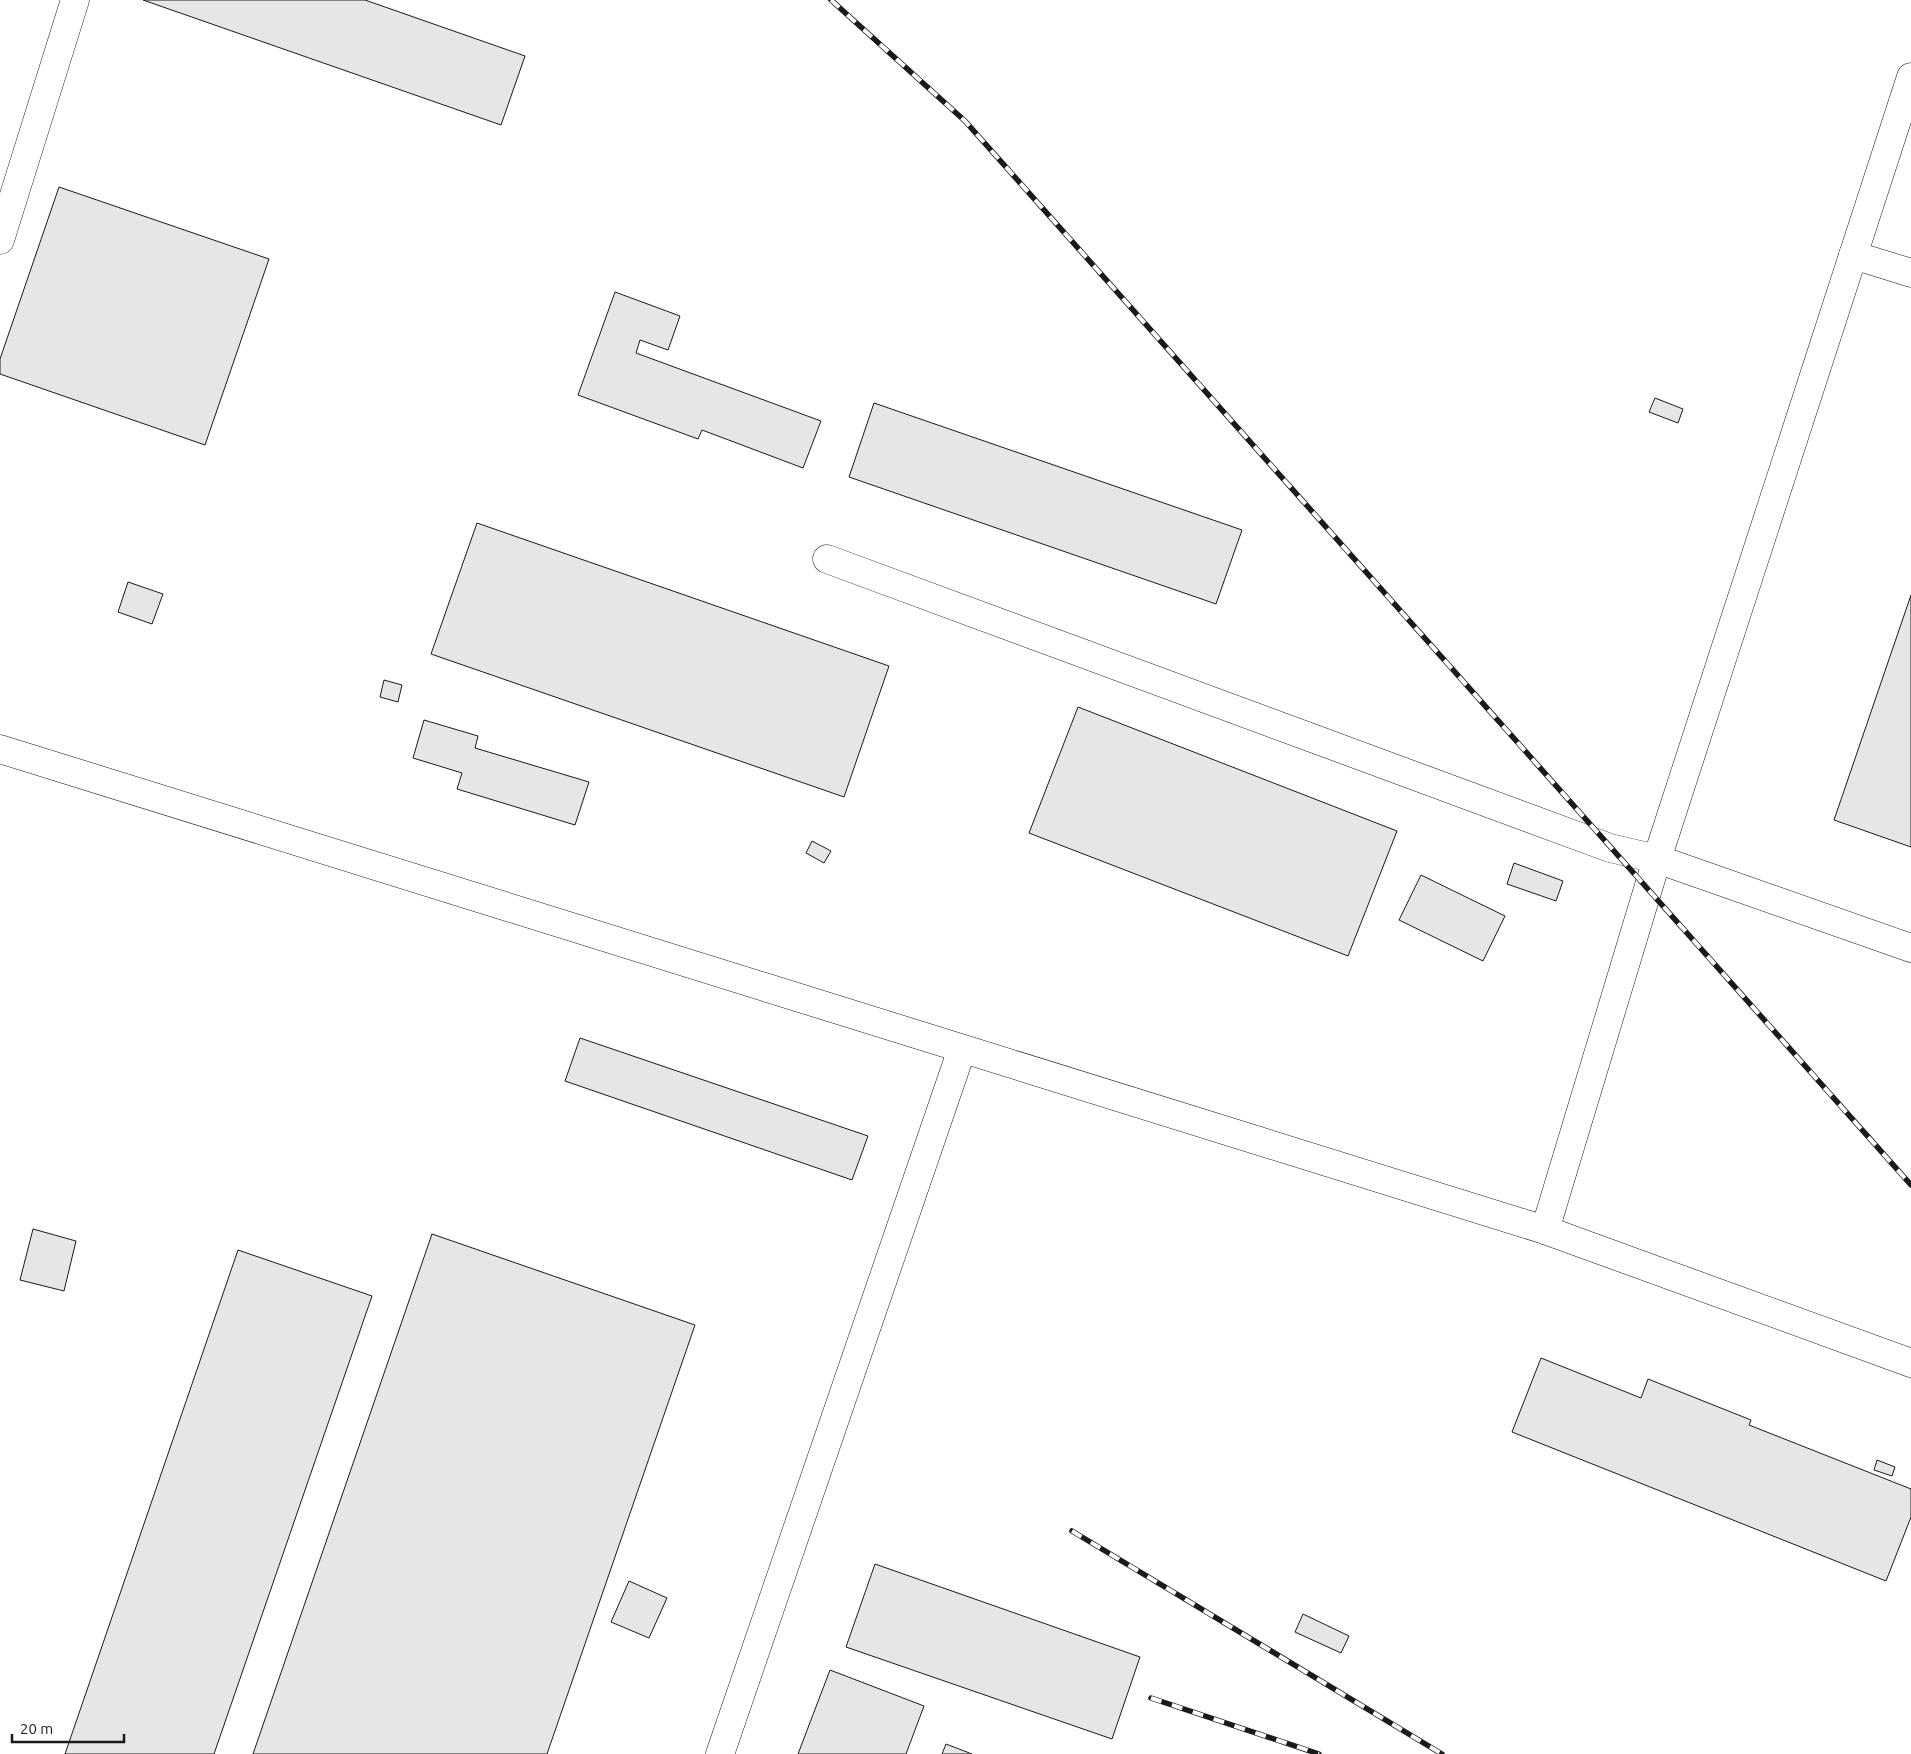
<svg xmlns="http://www.w3.org/2000/svg" width="1911" height="1754" font-family="Ubuntu,sans-serif">
<rect width="100%" height="100%" fill="#fff"/>
<g fill="#e6e6e6" stroke="#1a1a1a">
<path d="M143 0H365L525 56 501 125Z"/>
<path d="M59 187 269 259 205 445 0 374V359Z"/>
<path d="M615 292 680 316 668 350 640 340 636 353 821 421 803 468 702 430 698 439 578 395Z"/>
<path d="M1655 398 1683 409 1678 423 1649 412Z"/>
<path d="M874 403 1242 530 1216 604 849 477Z"/>
<path d="M477 523 889 666 844 797 431 654Z"/>
<path d="M128 582 163 594 152 624 118 612Z"/>
<path d="M1911 595V847L1834 820Z"/>
<path d="M384 680 402 685 398 702 380 697Z"/>
<path d="M1078 707 1397 831 1348 956 1029 833Z"/>
<path d="M424 720 478 736 475 748 589 782 575 825 457 789 462 773 413 758Z"/>
<path d="M812 841 831 851 824 863 806 853Z"/>
<path d="M1514 863 1563 881 1556 901 1507 884Z"/>
<path d="M1421 875 1505 916 1483 961 1399 920Z"/>
<path d="M580 1038 868 1136 852 1180 565 1081Z"/>
<path d="M33 1229 76 1241 64 1291 20 1280Z"/>
<path d="M432 1234 695 1325 547 1754H253Z"/>
<path d="M238 1250 372 1296 214 1754H65Z"/>
<path d="M1541 1358 1641 1398 1648 1379 1751 1420 1749 1425 1911 1489V1517L1886 1581 1512 1432Z"/>
<path d="M1877 1460 1895 1467 1892 1476 1874 1470Z"/>
<path d="M875 1564 1140 1657 1112 1739 846 1647Z"/>
<path d="M629 1581 667 1598 649 1638 611 1622Z"/>
<path d="M1303 1614 1349 1636 1341 1653 1295 1632Z"/>
<path d="M830 1670 924 1706 906 1754H798Z"/>
<path d="M946 1744 972 1754H942Z"/>
</g>
<g fill="none" stroke-linecap="round" stroke-linejoin="round">
<g stroke="#1a1a1a" stroke-width="29">
<g id="minor">
<path d="M0 240 75 0"/>
<path d="M1853 255 1911 273"/>
<path d="M827 559 1610 848 1657 859 1911 948"/>
<path d="M0 749 1545 1230 1911 1363"/>
<path d="M1545 1230 1657 859 1911 77"/>
<path d="M720 1754 962 1049"/>
</g>
</g>
<use href="#minor" stroke="#fff" stroke-width="28"/>
<g stroke="#1a1a1a" stroke-width="5.5">
<g id="rail">
<path d="M831 0 965 121 1911 1185"/>
<path d="M1072 1531 1442 1754"/>
<path d="M1151 1698 1319 1754"/>
</g>
</g>
<use href="#rail" stroke="#fff" stroke-width="4" stroke-dasharray="11" stroke-linecap="butt"/>
</g>
<path d="M12 1734v8h112v-8" fill="none" stroke="#1a1a1a" stroke-width="2.5"/>
<text x="20" y="1734" font-size="15" fill="#1a1a1a" stroke="#ffffff" stroke-width="4" paint-order="stroke">20 m</text>
</svg>
